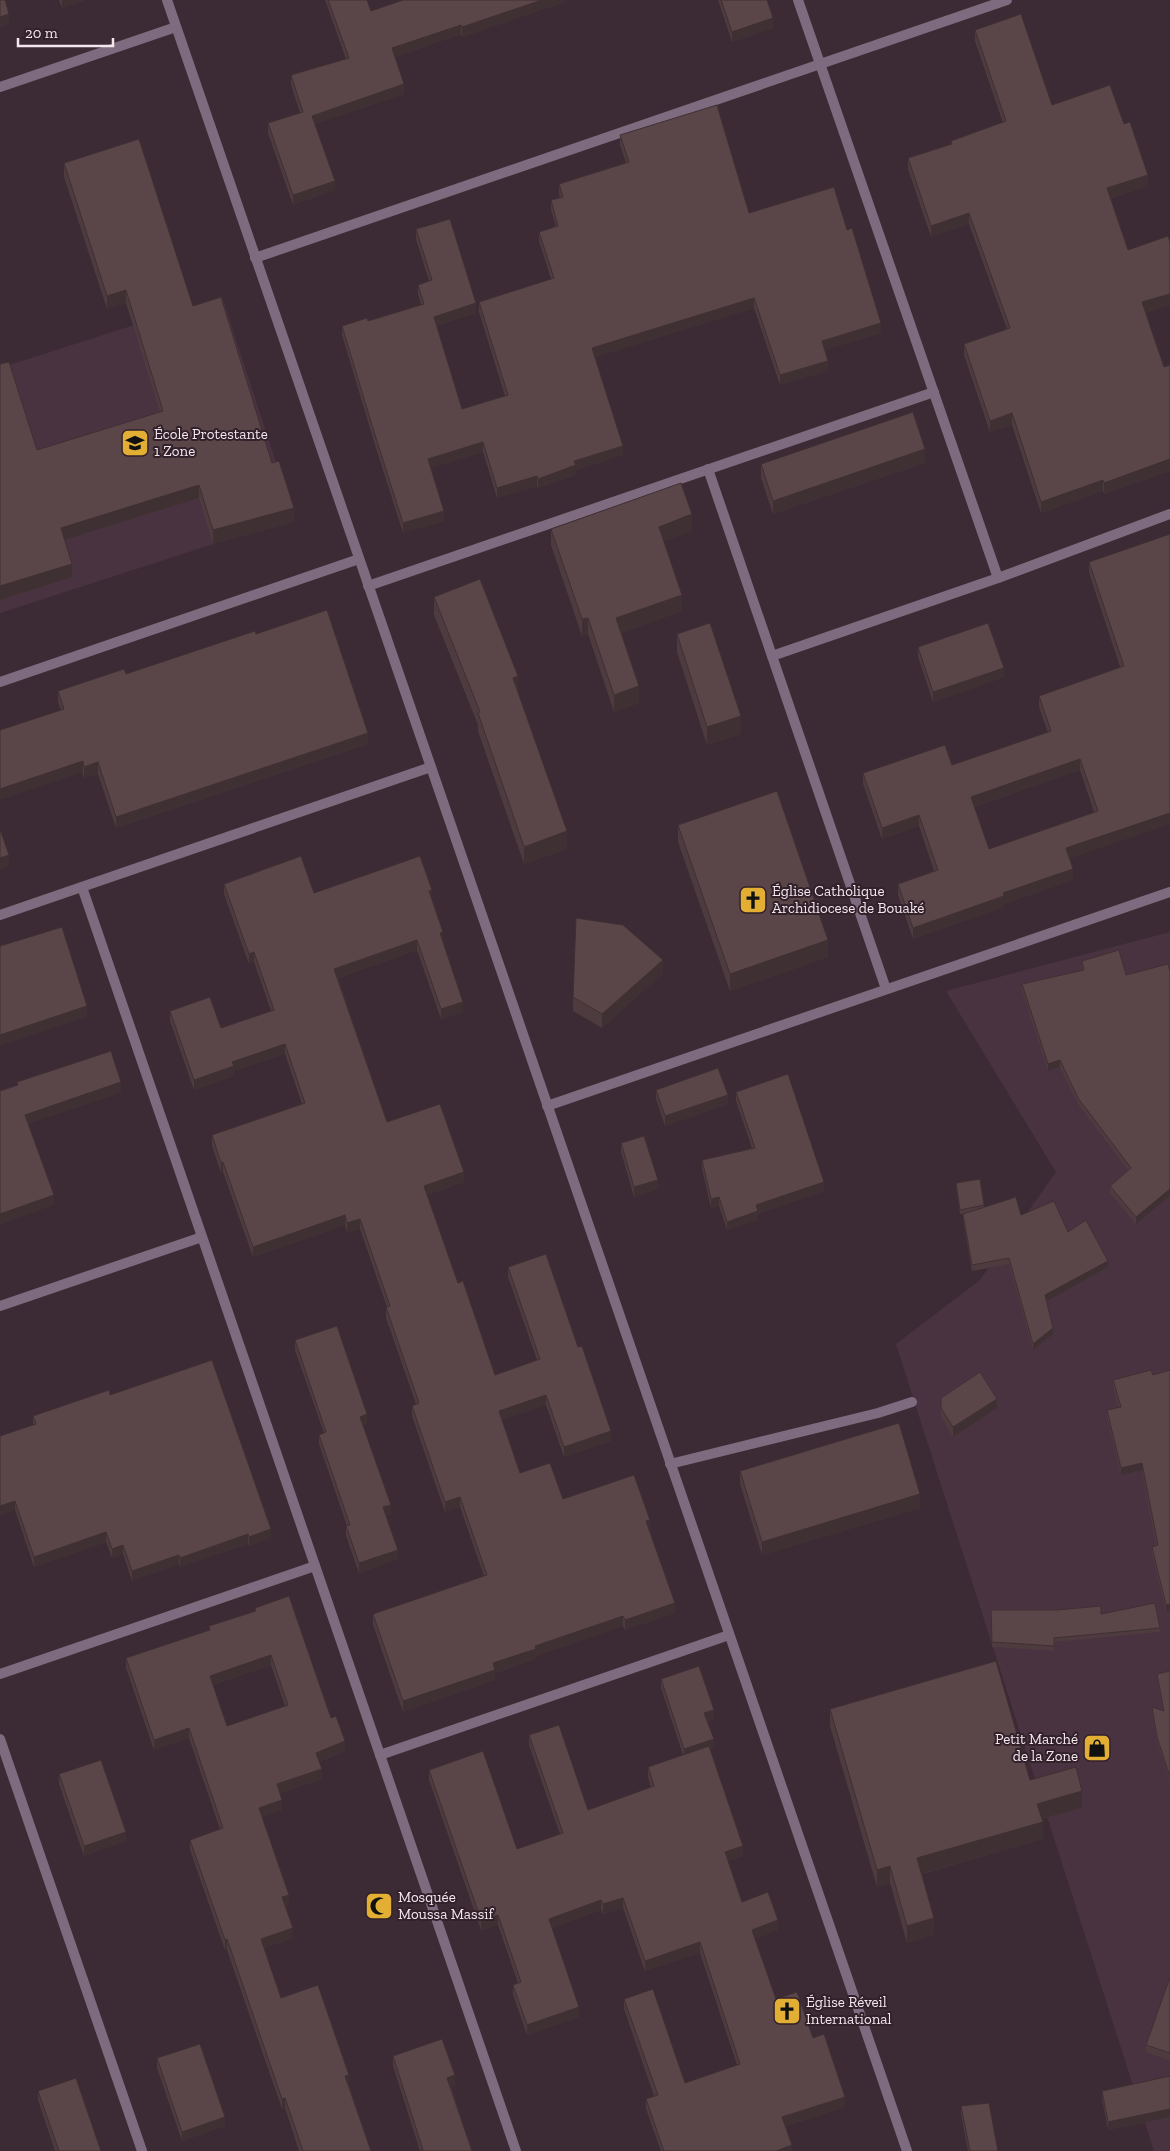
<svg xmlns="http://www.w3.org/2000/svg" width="1170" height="2151" font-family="'Zilla Slab',serif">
<rect width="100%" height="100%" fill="#3c2b34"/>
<g fill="#4a3340">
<path d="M222 297 294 518 0 613V368Z"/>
<path d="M1170 932V2151H1154L896 1344 980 1280 1056 1172 946 991Z"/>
</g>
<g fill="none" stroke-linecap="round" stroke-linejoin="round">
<path stroke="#7f6b7f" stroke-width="10" d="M670 1464 878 1413 912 1402"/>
<g stroke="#7f6b7f" stroke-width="10">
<path d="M798 0 998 578"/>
<path d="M0 87 176 27"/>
<path d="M255 258 1007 0"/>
<path d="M708 469 886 989"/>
<path d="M368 586 934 392"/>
<path d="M772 656 998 578 1170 514"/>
<path d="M0 682 359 559"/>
<path d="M82 887 516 2151"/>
<path d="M0 915 431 767"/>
<path d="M547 1106 1170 892"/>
<path d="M0 1306 202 1237"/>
<path d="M0 1674 315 1566"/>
<path d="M0 1739 142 2151"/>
<path d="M380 1755 729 1635"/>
</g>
<path stroke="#7f6b7f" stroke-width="10" d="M167 0C415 717 660 1434 907 2151"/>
</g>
<g fill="#4d3b3f" fill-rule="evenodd">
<path d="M59 0H85L62 8Z"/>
<path d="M325 0H367L371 11 565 0V2L462 37 461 34 395 57 404 94 315 124 335 190 293 205 268 133V123L300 113 291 85V75L346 59Z"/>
<path d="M718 0H767L773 28 732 42Z"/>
<path d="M975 30 1052 105 1124 124 1148 186 1111 198 1128 250 1170 242V305L1145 313 1164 367 1170 365V471L1104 494 1103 491 1041 513 1012 425 990 432 964 355V344L1007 329 969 224 931 237 908 169V158L951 144V141L1003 123 975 41Z"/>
<path d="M620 135 749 213 881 333 825 350 828 371 780 385 754 308 595 357 623 455 576 470V475L538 488 537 486 497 498 483 452 431 468 444 521 403 533 375 445 342 335V326L368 321 421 305 418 294V285L429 281 416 239V229L476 313 436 326 462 409 505 396 479 312V302L551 279 539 241V232L556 226 551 210V200L560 198 559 194V184L626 163 620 145Z"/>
<path d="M64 163 193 306 272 463 294 522 213 544 199 498 65 540 72 577 0 600V364L37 450 160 412 126 303 107 309 64 177Z"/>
<path d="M925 463 773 514 761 478V464Z"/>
<path d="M551 529 692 531 664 541 682 611 621 633 639 703 614 712 588 634 582 636 551 545Z"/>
<path d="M1170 534V824L1069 858 1073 880 1004 904V907L913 939 898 895V884L934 871 919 826 882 839 863 784V773L952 765 1048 733 1039 707V696L1120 667 1089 573V562ZM1080 770 1094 812 989 849 974 807Z"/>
<path d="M434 597 567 849 524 864 478 731V725L434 615Z"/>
<path d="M256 634 368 744 116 828 98 774 84 778 58 702V691L126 674Z"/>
<path d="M677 634 741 734 707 745 677 652Z"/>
<path d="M918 647 1004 677 933 702 918 657Z"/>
<path d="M678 825 828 957 730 991 678 842Z"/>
<path d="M224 884 314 893 432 900 443 942 463 1012 441 1019 417 950 338 978 387 1122 464 1182 427 1195 458 1283 495 1375 537 1360 508 1277V1267L578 1347 611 1441 564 1457 546 1405 502 1420 520 1473 563 1499 650 1530H649L675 1613 625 1630 623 1626 536 1656V1659L495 1673V1680L403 1712 373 1625V1614L484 1576 460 1507 445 1512 412 1416V1406L416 1404 386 1318V1307H387L360 1229 347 1233 345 1225 253 1257 223 1172 221 1173 212 1146V1135L302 1104 285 1054 234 1071V1076L194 1090 170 1021V1011L221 1028 271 1011 254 962 249 964 224 894Z"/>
<path d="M1082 961 1126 975 1170 971V1196L1136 1224 1110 1193V1186L1128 1170 1078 1104 1060 1067 1048 1071 1022 990V984L1082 970Z"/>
<path d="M663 973 602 1028 573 1011V997Z"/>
<path d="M656 1090 728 1104 665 1126 656 1099Z"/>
<path d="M736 1092 824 1191 758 1214V1220L727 1230 719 1206 711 1208 702 1169V1160L752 1148 736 1101Z"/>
<path d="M621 1143 658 1189 634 1197 621 1152Z"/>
<path d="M956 1183 984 1205V1207L1021 1215 1068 1232 1108 1267 1046 1301 1053 1334 1033 1350 1009 1264 972 1271 963 1220V1214H964H960L956 1188Z"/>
<path d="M295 1340 367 1424 363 1425 391 1514 386 1516 398 1559 359 1573 346 1536V1526H347L319 1444V1435L324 1433 295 1350Z"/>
<path d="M1170 1370V1611L1166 1612 1152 1554V1547L1156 1546 1142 1470 1121 1475 1107 1417V1410L1119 1408 1113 1388V1380L1153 1375Z"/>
<path d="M110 1395 271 1538 249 1546 248 1544 180 1567 179 1564 132 1581 123 1554 112 1558 106 1542 34 1567 15 1510 0 1515 33 1425V1416Z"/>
<path d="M941 1398 997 1408 953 1437 941 1417Z"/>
<path d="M740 1471 920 1508 762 1555 740 1484Z"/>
<path d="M255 1608 331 1718 345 1751 319 1762 322 1779 280 1793 282 1810 262 1817 289 1905 285 1906 293 1938 264 1948 281 1998 349 2085 371 2151H299L285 2108 282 2109 227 1950H225L190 1850V1840L220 1829 189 1738 154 1750 126 1668V1658L209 1630V1626L255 1611ZM271 1665 285 1706 227 1726 213 1685Z"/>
<path d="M991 1610 1101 1614 1160 1628V1632L1054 1642V1651L992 1647Z"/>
<path d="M1170 1671V1782L1157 1742 1152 1712V1707L1163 1710 1157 1679V1674Z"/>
<path d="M661 1679 714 1719 707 1721 714 1749 710 1750 743 1856 728 1861 742 1902 778 1930 755 1939 776 1999 813 2038 845 2107 786 2126 792 2151H661L646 2109V2099L654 2096 624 2009V1999L685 2083 737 2065 700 1953 645 1971 623 1908 603 1914 601 1910 552 1928 579 2017 527 2035 513 1995V1985L518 1983 498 1925 481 1930 429 1780V1770L517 1849 560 1834 529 1745V1735L588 1810 651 1788 648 1777V1767L683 1755 661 1688Z"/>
<path d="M830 1709 1030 1780 1082 1808 1042 1819 1043 1839 922 1874 934 1935 907 1943 890 1883 877 1887 830 1726Z"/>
<path d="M59 1774 126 1841 84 1856 59 1784Z"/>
<path d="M1170 1977V2061L1146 2052V2045Z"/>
<path d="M393 2056 455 2085 451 2087 472 2151H420L393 2066Z"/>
<path d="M157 2058 225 2126 182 2141 157 2068Z"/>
<path d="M1170 2076V2117L1108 2130 1102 2099V2091Z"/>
<path d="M38 2091 101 2151H55L38 2100Z"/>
<path d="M961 2106 998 2151H968L961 2114Z"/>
</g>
<g fill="#3f3033">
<path d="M62 0H85L62 8Z"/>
<path d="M542 0H565V2L462 37V27Z"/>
<path d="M9 14V24L0 27V17Z"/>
<path d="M773 18V28L732 42V32Z"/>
<path d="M461 25V34L392 58V48Z"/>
<path d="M404 84V94L312 125V116Z"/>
<path d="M1148 175V186L1107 199V188Z"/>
<path d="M335 181V190L293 205V195Z"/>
<path d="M969 213V224L931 237V226Z"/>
<path d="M126 290V303L107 309V296Z"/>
<path d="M1170 294V305L1142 314V302Z"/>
<path d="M754 298V308L592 358V348Z"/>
<path d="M476 303V313L434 327V317Z"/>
<path d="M881 323V333L822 351V341Z"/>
<path d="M828 361V371L780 385V375Z"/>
<path d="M1012 413V425L990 432V421Z"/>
<path d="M483 442V452L428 469V459Z"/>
<path d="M623 446V455L576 470V475L538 488V479L574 461Z"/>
<path d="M925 449V463L773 514V501Z"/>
<path d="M1170 459V471L1104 494V483Z"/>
<path d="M537 476V486L497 498V488Z"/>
<path d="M1103 480V491L1041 513V502Z"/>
<path d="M199 485V498L61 541V528Z"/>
<path d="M294 508V522L213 544V530Z"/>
<path d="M444 511V521L403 533V523Z"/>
<path d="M692 514V531L659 543V527Z"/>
<path d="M72 564V577L0 600V586Z"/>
<path d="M682 595V611L616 635V618Z"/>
<path d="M588 618V634L582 636V619Z"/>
<path d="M1004 668V677L933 702V692Z"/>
<path d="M518 676V694L513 678Z"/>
<path d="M639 686V703L614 712V695Z"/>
<path d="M741 716V734L707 745V727Z"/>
<path d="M368 733V744L116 828V817Z"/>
<path d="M1080 759V770L971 808V797Z"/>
<path d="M83 761V772L0 800V789Z"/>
<path d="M98 762V774L84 778V767Z"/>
<path d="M1170 813V824L1066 860V848Z"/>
<path d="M919 815V826L882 839V828Z"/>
<path d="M567 831V849L524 864V847Z"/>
<path d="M9 855V866L0 869V858Z"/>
<path d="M1073 869V880L1004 904V907L913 939V928L1003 893Z"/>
<path d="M432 890V900L429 901V891Z"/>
<path d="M443 932V942L440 933Z"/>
<path d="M417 940V950L334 979V969Z"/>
<path d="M828 940V957L730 991V974Z"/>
<path d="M254 952V962L249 964V954Z"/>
<path d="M663 960V973L602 1028V1014Z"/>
<path d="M463 1002V1012L441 1019V1009Z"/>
<path d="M87 1006V1017L0 1046V1035Z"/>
<path d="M285 1044V1054L234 1071V1076L194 1090V1080L232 1062Z"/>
<path d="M1060 1060V1067L1048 1071V1064Z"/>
<path d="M121 1082V1093L25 1125V1115Z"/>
<path d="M728 1095V1104L665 1126V1116Z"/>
<path d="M223 1162V1172L221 1173V1163Z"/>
<path d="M464 1172V1182L424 1196V1186Z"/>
<path d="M658 1180V1189L634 1197V1187Z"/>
<path d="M824 1182V1191L758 1214V1220L727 1230V1222L756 1205Z"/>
<path d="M1170 1189V1196L1136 1224V1217Z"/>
<path d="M54 1195V1205L0 1225V1214Z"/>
<path d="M719 1197V1206L711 1208V1199Z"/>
<path d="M345 1215V1225L253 1257V1247Z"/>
<path d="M360 1219V1229L347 1233V1223Z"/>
<path d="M1108 1261V1267L1045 1302V1295Z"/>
<path d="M1053 1328V1334L1033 1350V1344Z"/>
<path d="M546 1395V1405L499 1421V1411Z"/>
<path d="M997 1399V1408L953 1437V1427Z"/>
<path d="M367 1414V1424L360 1426V1417Z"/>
<path d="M611 1431V1441L564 1457V1447Z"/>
<path d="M1142 1463V1470L1121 1475V1468Z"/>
<path d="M920 1494V1508L762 1555V1542Z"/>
<path d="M460 1497V1507L445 1512V1502Z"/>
<path d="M15 1501V1510L0 1515V1506Z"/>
<path d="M391 1505V1514L383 1517V1507Z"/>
<path d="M650 1520V1530L646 1531V1521Z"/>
<path d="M271 1529V1538L249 1546V1537Z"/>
<path d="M106 1532V1542L34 1567V1557Z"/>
<path d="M248 1534V1544L180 1567V1558Z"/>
<path d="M123 1545V1554L112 1558V1549Z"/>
<path d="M398 1550V1559L359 1573V1563Z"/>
<path d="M179 1555V1564L132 1581V1571Z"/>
<path d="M675 1603V1613L625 1630V1620Z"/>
<path d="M1170 1604V1611L1166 1612V1605Z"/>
<path d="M623 1616V1626L536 1656V1659L495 1673V1680L403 1712V1701L535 1646Z"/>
<path d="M271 1655V1665L210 1686V1676Z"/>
<path d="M714 1710V1719L704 1722V1713Z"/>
<path d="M189 1728V1738L154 1750V1740Z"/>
<path d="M714 1739V1749L684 1758V1749Z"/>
<path d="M345 1741V1751L316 1763V1753Z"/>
<path d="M322 1769V1779L277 1794V1784Z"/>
<path d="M1082 1791V1808L1037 1820V1804Z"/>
<path d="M282 1800V1810L259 1818V1808Z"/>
<path d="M1043 1822V1839L917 1875V1858Z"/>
<path d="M126 1832V1841L84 1856V1846Z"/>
<path d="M743 1846V1856L725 1862V1852Z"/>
<path d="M890 1866V1883L877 1887V1870Z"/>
<path d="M289 1895V1905L282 1907V1897Z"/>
<path d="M623 1898V1908L603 1914V1904Z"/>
<path d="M601 1900V1910L549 1929V1919Z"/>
<path d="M498 1915V1925L481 1930V1920Z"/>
<path d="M934 1918V1935L907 1943V1926Z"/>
<path d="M778 1920V1930L752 1940V1930Z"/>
<path d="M293 1928V1938L261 1949V1939Z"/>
<path d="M227 1939V1950H225V1940Z"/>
<path d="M700 1942V1953L645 1971V1961Z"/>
<path d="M579 2007V2017L527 2035V2025Z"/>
<path d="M349 2075V2085L345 2076Z"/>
<path d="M455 2075V2085L447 2088V2078Z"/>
<path d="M845 2097V2107L782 2127V2117Z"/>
<path d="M285 2098V2108L282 2109V2099Z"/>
<path d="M1170 2109V2117L1108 2130V2122Z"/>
<path d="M225 2117V2126L182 2141V2132Z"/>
<path d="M792 2145V2151H776Z"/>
</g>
<g fill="#5a4549" stroke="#3f3033" fill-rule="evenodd">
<path d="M0 0H5L9 14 0 17Z"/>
<path d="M328 0H367L371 11 403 0H542L462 27 461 25 392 48 404 84 312 116 335 181 293 195 268 123 303 112 291 75 349 58Z"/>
<path d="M721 0H767L773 18 732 32Z"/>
<path d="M1021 14 1052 105 1110 85 1124 124 1130 122 1148 175 1107 188 1128 250 1168 236 1170 242V294L1142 302 1164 367 1170 365V459L1104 483 1103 480 1041 502 1012 413 990 421 964 344 1010 328 969 213 931 226 908 158 952 144 951 141 1006 121 975 30Z"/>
<path d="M717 105 749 213 834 187 847 230 852 228 881 323 822 341 828 361 780 375 754 298 592 348 623 446 574 461 576 465 538 479 537 476 497 488 483 442 428 459 444 511 403 523 375 435 342 326 367 318 368 321 424 304 418 285 432 280 416 229 450 219 476 303 434 317 462 409 508 395 479 302 554 278 539 232 558 226 551 200 563 197 559 184 629 162 620 135Z"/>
<path d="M139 139 193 306 221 297 272 463 279 461 294 508 213 530 199 485 61 528 72 564 0 586V364L9 362 37 450 163 411 126 290 107 296 64 163Z"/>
<path d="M913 412 925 449 773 501 761 464Z"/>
<path d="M681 483 692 514 659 527 682 595 616 618 639 686 614 695 588 618 582 619 551 529Z"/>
<path d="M1170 534V813L1066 848 1073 869 1003 893 1004 896 913 928 898 884 938 870 919 815 882 828 863 773 945 745 952 765 1051 731 1039 696 1124 666 1089 562ZM1080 759 1098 811 989 849 971 797Z"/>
<path d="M480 579 518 676 513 678 567 831 524 847 478 713 480 712 434 597Z"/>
<path d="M327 610 368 733 116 817 98 762 84 767 83 761 0 789V730L64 709 58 691 124 669 126 674 255 631 256 634Z"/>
<path d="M710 623 741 716 707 727 677 634Z"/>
<path d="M988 623 1004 668 933 692 918 647Z"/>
<path d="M777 791 828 940 730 974 678 825Z"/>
<path d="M0 829 9 855 0 858Z"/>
<path d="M301 856 314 893 420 856 432 890 429 891 443 932 440 933 463 1002 441 1009 417 940 334 969 387 1122 440 1104 464 1172 424 1186 458 1283 463 1281 495 1375 540 1359 508 1267 546 1254 578 1347 582 1346 611 1431 564 1447 546 1395 499 1411 520 1473 550 1463 563 1499 634 1475 650 1520 646 1521 675 1603 625 1620 623 1616 535 1646 536 1649 493 1663 495 1670 403 1701 373 1614 487 1575 460 1497 445 1502 412 1406 419 1403 386 1307 390 1306 360 1219 347 1223 345 1215 253 1247 223 1162 221 1163 212 1135 305 1103 285 1044 232 1062 234 1066 194 1080 170 1011 210 997 221 1028 274 1010 254 952 249 954 224 884Z"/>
<path d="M576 918 623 925 663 960 602 1014 573 997Z"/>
<path d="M62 927 87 1006 0 1035V946Z"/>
<path d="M1119 950 1126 975 1168 964 1170 971V1189L1136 1217 1110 1186 1131 1168 1078 1098 1060 1060 1048 1064 1022 984 1084 970 1082 961Z"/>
<path d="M111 1051 121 1082 25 1115 54 1195 0 1214V1091L18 1085 17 1082Z"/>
<path d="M718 1068 728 1095 665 1116 656 1090Z"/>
<path d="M788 1074 824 1182 756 1205 758 1211 727 1222 719 1197 711 1199 702 1160 755 1148 736 1092Z"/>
<path d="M644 1136 658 1180 634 1187 621 1143Z"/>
<path d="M980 1179 984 1205 960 1210 956 1183Z"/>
<path d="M1016 1197 1021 1215 1054 1201 1068 1232 1086 1220 1108 1261 1045 1295 1053 1328 1033 1344 1009 1258 972 1265 963 1214Z"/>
<path d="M337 1326 367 1414 360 1417 391 1505 383 1507 398 1550 359 1563 346 1526 350 1525 319 1435 326 1432 295 1340Z"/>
<path d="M212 1360 271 1529 249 1537 248 1534 180 1558 179 1555 132 1571 123 1545 112 1549 106 1532 34 1557 15 1501 0 1506V1436L36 1424 33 1416 109 1390 110 1395Z"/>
<path d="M1151 1370 1153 1375 1170 1370V1604L1166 1605 1152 1547 1158 1545 1142 1463 1121 1468 1107 1410 1121 1407 1113 1380Z"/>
<path d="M980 1372 997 1399 953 1427 941 1408V1398Z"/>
<path d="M899 1423 920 1494 762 1542 740 1471Z"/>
<path d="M289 1596 331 1718 336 1716 345 1741 316 1753 322 1769 277 1784 282 1800 259 1808 289 1895 282 1897 293 1928 261 1939 281 1998 318 1985 349 2075 345 2076 371 2151H303L285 2098 282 2099 227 1939 225 1940 190 1840 223 1828 189 1728 154 1740 126 1658 210 1630 209 1626 256 1611 255 1608ZM271 1655 288 1705 227 1726 210 1676Z"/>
<path d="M1155 1603 1160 1628 1054 1638V1646L992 1642 991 1610H1057L1101 1606V1614Z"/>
<path d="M996 1661 1030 1780 1076 1767 1082 1791 1037 1804 1043 1822 917 1858 934 1918 907 1926 890 1866 877 1870 830 1709Z"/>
<path d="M699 1666 714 1710 704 1713 714 1739 684 1749 661 1679Z"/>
<path d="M1170 1671V1777L1157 1737 1152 1707 1164 1711 1157 1674Z"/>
<path d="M559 1725 588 1810 654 1786 648 1767 709 1746 743 1846 725 1852 742 1902 768 1892 778 1920 752 1930 776 1999 797 1992 813 2038 824 2034 845 2097 782 2117 792 2145 776 2151H664L646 2099 658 2095 624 1999 653 1989 685 2083 740 2064 700 1942 645 1961 623 1898 603 1904 601 1900 549 1919 579 2007 527 2025 513 1985 521 1982 498 1915 481 1920 429 1770 483 1751 517 1849 563 1833 529 1735Z"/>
<path d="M101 1760 126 1832 84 1846 59 1774Z"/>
<path d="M1170 1977V2053L1146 2045Z"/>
<path d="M442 2039 455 2075 447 2078 472 2151H421L423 2150 393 2056Z"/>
<path d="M200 2044 225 2117 182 2132 157 2058Z"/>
<path d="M1170 2076V2109L1108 2122 1102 2091Z"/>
<path d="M76 2078 101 2151H59L38 2091Z"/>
<path d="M989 2103 998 2151H970L961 2106Z"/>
</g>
<defs>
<g id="school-square" transform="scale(1.4375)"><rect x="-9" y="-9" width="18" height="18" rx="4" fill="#e2af34" stroke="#32212a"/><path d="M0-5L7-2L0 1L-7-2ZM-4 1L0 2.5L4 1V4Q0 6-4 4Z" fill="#111"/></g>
<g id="church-square" transform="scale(1.4375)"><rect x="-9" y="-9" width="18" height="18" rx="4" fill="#e2af34" stroke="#32212a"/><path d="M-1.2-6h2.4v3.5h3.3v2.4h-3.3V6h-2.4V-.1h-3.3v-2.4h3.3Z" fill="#111"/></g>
<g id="shop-square" transform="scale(1.4375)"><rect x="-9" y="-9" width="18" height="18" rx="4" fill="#e2af34" stroke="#32212a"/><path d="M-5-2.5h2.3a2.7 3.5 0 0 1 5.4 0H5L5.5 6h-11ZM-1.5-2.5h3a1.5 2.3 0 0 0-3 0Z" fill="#111"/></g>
<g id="mosque-square" transform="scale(1.4375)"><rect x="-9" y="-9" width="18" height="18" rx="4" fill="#e2af34" stroke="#32212a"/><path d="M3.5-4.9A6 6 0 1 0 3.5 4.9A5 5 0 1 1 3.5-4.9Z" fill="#111"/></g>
</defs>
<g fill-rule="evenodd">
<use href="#school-square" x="135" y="443"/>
<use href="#church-square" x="753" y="900"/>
<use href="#shop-square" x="1097" y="1748"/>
<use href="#mosque-square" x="379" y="1906"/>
<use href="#church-square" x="787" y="2011"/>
</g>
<g text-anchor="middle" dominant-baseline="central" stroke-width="4" stroke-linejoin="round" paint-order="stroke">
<g font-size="15" fill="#f3e7ed" stroke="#32212a" text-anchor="start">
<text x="154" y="434">École Protestante<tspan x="154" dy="17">1 Zone</tspan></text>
<text x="772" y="891">Église Catholique<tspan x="772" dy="17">Archidiocese de Bouaké</tspan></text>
<text x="1078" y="1739" text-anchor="end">Petit Marché<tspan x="1078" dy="17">de la Zone</tspan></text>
<text x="398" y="1897">Mosquée<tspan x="398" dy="17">Moussa Massif</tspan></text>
<text x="806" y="2002">Église Réveil<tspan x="806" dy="17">International</tspan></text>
</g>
</g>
<path d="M18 38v8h95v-8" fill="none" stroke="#f3e7ed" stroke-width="2.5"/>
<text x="25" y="38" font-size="15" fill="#f3e7ed" stroke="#32212a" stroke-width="4" paint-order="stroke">20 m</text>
</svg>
